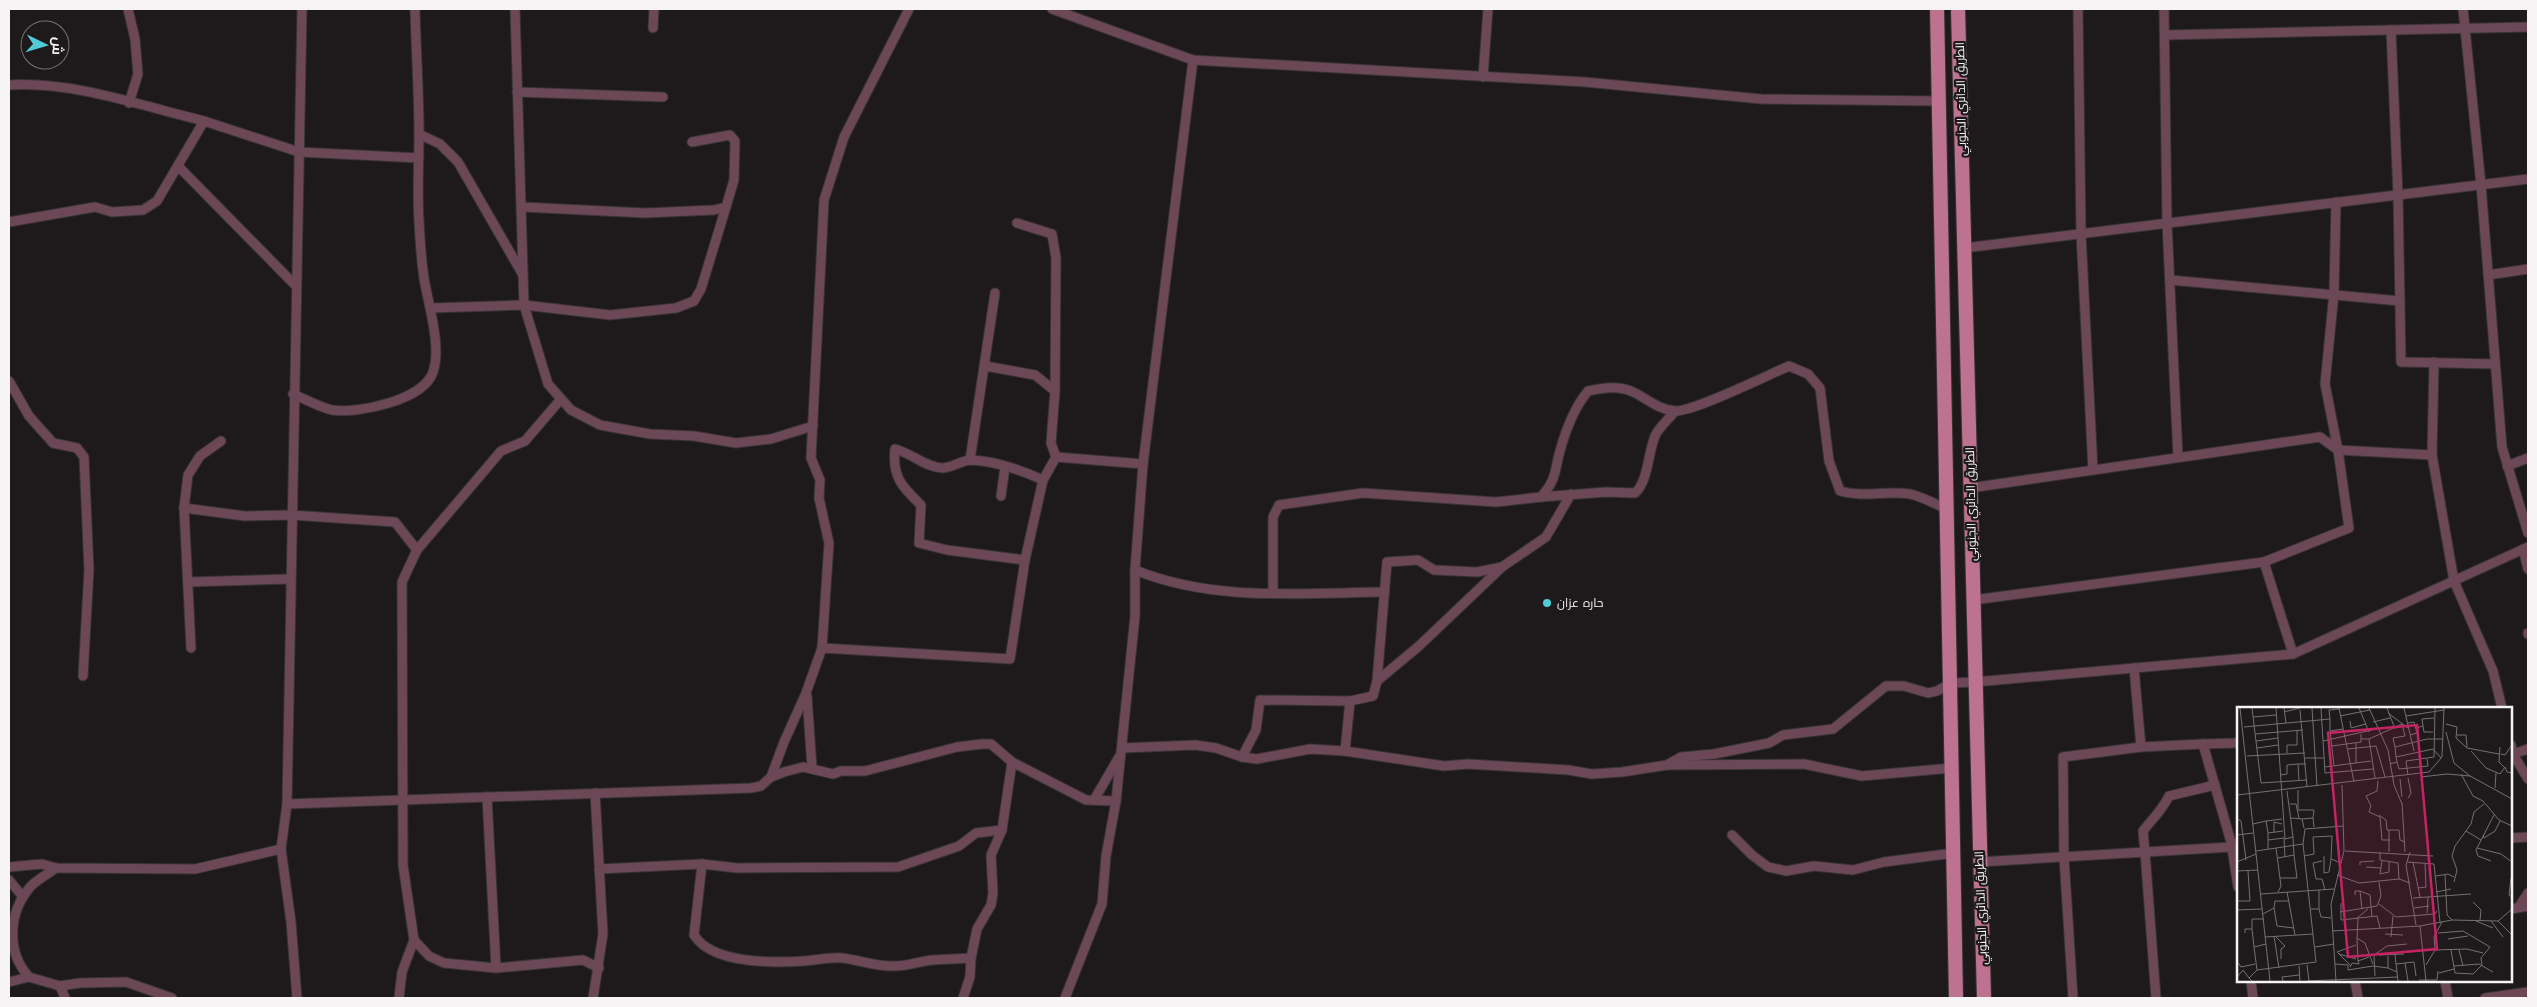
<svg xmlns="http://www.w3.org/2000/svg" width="2537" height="1007" font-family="'Work Sans',Cairo,sans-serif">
<rect width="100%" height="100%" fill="#1e1a1b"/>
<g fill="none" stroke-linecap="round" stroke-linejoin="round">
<g stroke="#383435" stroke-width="11">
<g id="minor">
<path d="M128 9 135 39 138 74 129 103"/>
<path d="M515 9 524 305 548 384 571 410 600 425 650 434 694 436 736 443 771 439 813 426"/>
<path d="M1052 9 1193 60 1585 82 1761 99 1939 101"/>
<path d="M2078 9 2081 234 2093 470"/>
<path d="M2164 9 2167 223 2178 457"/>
<path d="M2463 9 2481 185 2502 447 2528 533"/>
<path d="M653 28 654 9"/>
<path d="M2391 30 2398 195 2401 362 2495 364"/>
<path d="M2165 35 2528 27"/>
<path d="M1483 77 1488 9"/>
<path d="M9 85C73 81 142 106 204 121L157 201 143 210 112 212 95 207 9 222"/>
<path d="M517 92 663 97"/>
<path d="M204 121 299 152 419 158"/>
<path d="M419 134 440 144 458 162 523 275"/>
<path d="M178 166 296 286"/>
<path d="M522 207 645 213 714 210 726 207 734 180 735 141 730 135 692 142"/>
<path d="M1017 223 1052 234 1056 258 1055 391"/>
<path d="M1964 248 2528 179"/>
<path d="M2488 275 2528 269"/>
<path d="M2170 280 2400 301"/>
<path d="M431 308 524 305 610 315 676 308 694 301 701 289 726 207"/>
<path d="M985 366 1035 375 1055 391 1051 443 1056 457"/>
<path d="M9 381 29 416 53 443 77 448 84 457 89 570 83 676"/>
<path d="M293 394C305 399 319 407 332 410 358 414 424 400 433 372 442 346 428 304 424 278 421 259 420 240 419 221 417 192 419 163 419 134 419 92 416 50 415 9"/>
<path d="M2432 455 2454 581 2493 671 2502 708"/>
<path d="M970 460 995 293"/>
<path d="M2507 466 2528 458"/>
<path d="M1970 488 2320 437 2338 450 2432 455 2434 362"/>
<path d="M1001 496 1005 467"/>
<path d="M1541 497 1606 492 1635 493C1648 482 1648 453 1655 436 1659 427 1669 419 1675 411"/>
<path d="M184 508 245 516 291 515 395 522 417 550"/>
<path d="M2523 549 2528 569"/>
<path d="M1025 560 947 550 919 543 921 505C902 487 892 477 895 449 911 453 925 467 942 468 952 468 962 460 971 460 996 461 1021 470 1043 480"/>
<path d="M2264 562 2293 654"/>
<path d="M1135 570C1214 602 1301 593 1385 592"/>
<path d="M188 582 289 579"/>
<path d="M1273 593V517L1279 505 1363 493 1496 502 1541 497C1557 479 1554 472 1560 451 1566 429 1574 408 1588 391 1603 388 1619 385 1633 392 1646 398 1659 410 1675 411 1693 412 1768 375 1789 366L1808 374 1820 388 1829 461 1840 491C1863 498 1887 490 1910 494 1923 497 1935 504 1947 509"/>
<path d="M1973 600 2264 562 2349 528 2338 450 2325 384 2334 293 2336 202"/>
<path d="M2528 634V633"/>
<path d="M191 648 184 508 188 475 200 456 221 441"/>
<path d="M822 648 1010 659 1025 560 1043 480 1056 457 1143 464"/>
<path d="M1377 681 1419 646 1502 567"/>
<path d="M807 696 812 767"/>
<path d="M2203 744 2238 743"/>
<path d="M2511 745 2513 754 2528 779"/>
<path d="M2141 747 2203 744 2231 842 2238 887"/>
<path d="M1123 748 1195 745 1216 748 1242 757 1257 759 1310 749 1345 751 1444 766 1468 764 1568 770 1592 774 1622 772 1667 765 1804 764 1862 776 1952 768"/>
<path d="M1345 751 1350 701"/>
<path d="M2513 754 2528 749"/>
<path d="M1242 757 1256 730 1260 700 1350 701 1373 696 1377 681 1387 562 1418 560 1434 570 1477 572 1502 567 1546 537 1571 494"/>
<path d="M1667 765 1681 757 1714 754 1769 743 1783 735 1833 729 1886 686H1904L1928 693 1937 691 1951 683 1975 682 2293 654 2528 547"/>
<path d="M771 777 784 742 806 693 822 648 829 543 819 498 820 480 811 458 824 200 844 137 909 9"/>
<path d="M2215 785 2169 796C2161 812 2153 818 2143 831L2145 852 2232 847"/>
<path d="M487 797 496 968"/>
<path d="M1094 800 1119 757"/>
<path d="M287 804 751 788 761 786 771 777 784 772 803 767 833 774 841 771H865L957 747 982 744H991L1012 762 1086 800 1116 801"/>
<path d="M1732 835 1752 855 1768 867 1786 871 1814 866 1853 870 1884 862 1954 853"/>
<path d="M2511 838 2528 837"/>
<path d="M281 849 291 922 297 998"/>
<path d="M1979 862 2145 852 2156 998"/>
<path d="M702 864 694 935C712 964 773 963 804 961 817 960 830 957 842 958 859 960 875 966 891 966 908 967 918 961 933 960 946 959 958 959 971 958"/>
<path d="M9 867 42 864 56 868 195 869 281 849 287 804 302 9"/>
<path d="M599 869 702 864 737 868 898 867 959 846 976 833 1002 830"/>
<path d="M9 880 23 897"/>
<path d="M2519 907 2528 893"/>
<path d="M2511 909 2528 906"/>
<path d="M414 940 429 956 444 963 496 968 583 960 599 968"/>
<path d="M29 977C6 952 8 912 31 886 38 879 48 874 56 868"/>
<path d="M2251 981 2253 998"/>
<path d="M2355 981 2358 998"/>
<path d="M2445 981 2448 998"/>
<path d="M9 982 29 977 60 986 80 983 126 982 172 998"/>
<path d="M60 986 65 998"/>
<path d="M399 998 402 972 414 940 403 865 402 582 417 550 501 451 525 441 561 399"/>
<path d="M593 998 603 934 595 793"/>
<path d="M963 998 970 977 971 958 977 929 991 905 993 893 991 855 1002 830 1012 762"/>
<path d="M1065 998 1102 904 1106 856 1116 801 1135 616V570L1143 464 1193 60"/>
<path d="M2073 998 2064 857 2063 757 2141 747 2134 668"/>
<path d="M2485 998 2528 992"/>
</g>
</g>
<g stroke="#383435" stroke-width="16">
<g id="primary">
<path d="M1937 9 1956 998"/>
<path d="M1958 9 1984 998"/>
</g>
</g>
<use href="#minor" stroke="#6c4856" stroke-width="9"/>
<use href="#primary" stroke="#bd7390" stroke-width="14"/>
</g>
<circle fill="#52cbd8" stroke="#1e1a1b" stroke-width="2" cx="1547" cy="603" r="5"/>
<g text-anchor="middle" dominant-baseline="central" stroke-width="4.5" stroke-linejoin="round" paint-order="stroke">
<g font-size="12" fill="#f7f4f5" stroke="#1e1a1b">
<text transform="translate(1961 99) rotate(-91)">الطريق الدائري الجنوبي</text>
<text transform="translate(1971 504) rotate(-91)">الطريق الدائري الجنوبي</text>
<text transform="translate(1981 908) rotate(-92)">الطريق الدائري الجنوبي</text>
</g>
<g font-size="12" fill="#f7f4f5" stroke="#1e1a1b" text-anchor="start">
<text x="1557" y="603">حاره عزان</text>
</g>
</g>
<g transform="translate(2237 707)">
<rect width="275" height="275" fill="#1e1a1b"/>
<path fill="none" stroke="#757172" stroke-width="1" d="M3 1 33 274M15 1 24 76 70 73M39 1 48 132 56 130 50 84M47 1 49 16M75 1 80 79M84 1 88 66 136 62M102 1 117 75M122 1 132 25M132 1 151 43 157 78 165 97M150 1 158 22M167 1 177 44M63 3 70 80M47 5 63 1M151 6 171 21M103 9 133 3M169 9 207 3M16 10 39 8M93 12 92 3 102 2M113 14 114 21 129 17M136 15 153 11M171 16 177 15 180 26 173 28M209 17 220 20 219 31 230 41 262 47M186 19 187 25H196M7 20 93 12V24M179 21 186 19 185 12 197 11M209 25 217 56M18 27 66 23M220 28H229L230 40M124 32H132L138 71M132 32 165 17 168 29 156 31 158 40M19 34 41 31M86 34 139 22M95 39 124 35V27M263 40 262 55 267 60M20 41 41 38M111 42 139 39 148 70M234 44 249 61 263 67 268 60 270 65 275 66M50 46V38H60V23M264 47 268 48 275 38M10 49 68 46M159 50 158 40 190 32H206M68 51H87M160 55 159 50 196 42 204 51M119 56V36M153 57 160 55 162 62 191 59 190 52M97 59 93 24 106 22M88 60 134 54M0 63V80M210 67 233 69 217 56M224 67 236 89 246 94 262 113 275 119M43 68 50 67V58L61 57M171 68 169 54 197 50 198 1M233 69 275 92M184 70 210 67M171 71 174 86 171 91M163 72 165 90M62 74 61 57H69M141 74 140 84 129 89 134 99 132 105 143 110 145 133H153M258 81 259 66M0 88 192 65 205 50 207 1M165 96 168 145M53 97H59L62 111M62 103H77L76 111M61 104V83M142 108 149 113 150 123H162L163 133 168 135M54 111 65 112 67 121M0 112 4 114 9 153M65 112 76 111 77 120M29 114 45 112M16 117 29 114 31 126M229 124 244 133M37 125V115L45 117M0 128 16 126M246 128 247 131 258 124 263 114M56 130 57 148M31 133 47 131 48 150M66 137 68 122 106 119M39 141 44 179 41 185M240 141 264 147 275 155M31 142V126L46 124M108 144 196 149M143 145V153L161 156 162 172M152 145V123M173 145 169 158 179 218M67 149 77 147 76 130 95 129 94 152M87 149V166L92 165 94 152 104 156M41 151 57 148 60 171H43M85 154 76 156 79 172H85L88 183M145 154 143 167 152 165V155M254 154 241 149 239 143 257 108M0 155 19 147M170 155 197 157 203 215M176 155 183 190M123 158V155L137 154M129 160 144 161M0 164 21 163M208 167 210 208 215 213M100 168 122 176 162 172 173 176M199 169 211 167 217 170M274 171 272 188 275 190M217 175 220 163 215 149 218 139 234 117 237 105 247 97M181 181 189 180 188 157M123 184 133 188 135 210M50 185 58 228M199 185 214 182M24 187 97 182M118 188V184H123L125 202M176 191 234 187M0 194H13L11 164M236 195 244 203 243 213M104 196V213L140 209 143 221M142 197 159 210 198 207 200 204M37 201 40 219 57 221M177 201 192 199M74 202H82L84 210 94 211M82 202V183M0 203 25 202M103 205 140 199 144 189 142 175M190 206 191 190M26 207 37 201 38 194H52M119 212 131 202M239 214 256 221M254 214 266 230M261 214 275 228M183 219 215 213 261 214 275 202M15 222 17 240 29 237M95 224 183 219 189 274M8 226V222H15V212H27M201 226 226 224 253 240 244 251 245 258 236 267 218 266 214 243M148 227 166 228M37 229 42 261M28 230 76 227M39 230 48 239 44 242V252M154 230 156 209M120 231 121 212M211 232 231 229M17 240 20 263 79 255 66 137 19 144M78 240 97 237M198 243 230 242 246 246M198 243 197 230 205 215M222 243 226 259M102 247 119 252M142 248 167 247M158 248 161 274M151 249V261L160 265M0 254 4 260 18 257M121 254 120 231 128 236 136 257M168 256 171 274M98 257 111 258V263L136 259 151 261M159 257 177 255 179 269M70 258 72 274M189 258 198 243M62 259 63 274M114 259 100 245 119 238M217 259 242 257 256 265M113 260 115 256 122 257 121 254 132 250M202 266 217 262M138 269 137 248 150 239 170 237M0 270 6 263 12 271M182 273H200L201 264M15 274 12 271 20 263M46 274 45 270 62 268M70 274 161 270M99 274 94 197 107 144 105 78"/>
<path fill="#c52363" fill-opacity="0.15" stroke="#c52363" stroke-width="2.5" d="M180 18 200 242 111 250 91 26Z"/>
<rect width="275" height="275" fill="none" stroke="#f7f4f5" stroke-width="2.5"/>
</g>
<rect width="2537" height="1007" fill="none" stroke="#f7f4f5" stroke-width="20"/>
<g transform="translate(45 45) rotate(95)"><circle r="24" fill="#1e1a1b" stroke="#757172"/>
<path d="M0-4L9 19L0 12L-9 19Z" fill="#52cbd8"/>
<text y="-8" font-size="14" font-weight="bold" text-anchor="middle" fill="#f7f4f5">ش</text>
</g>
</svg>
